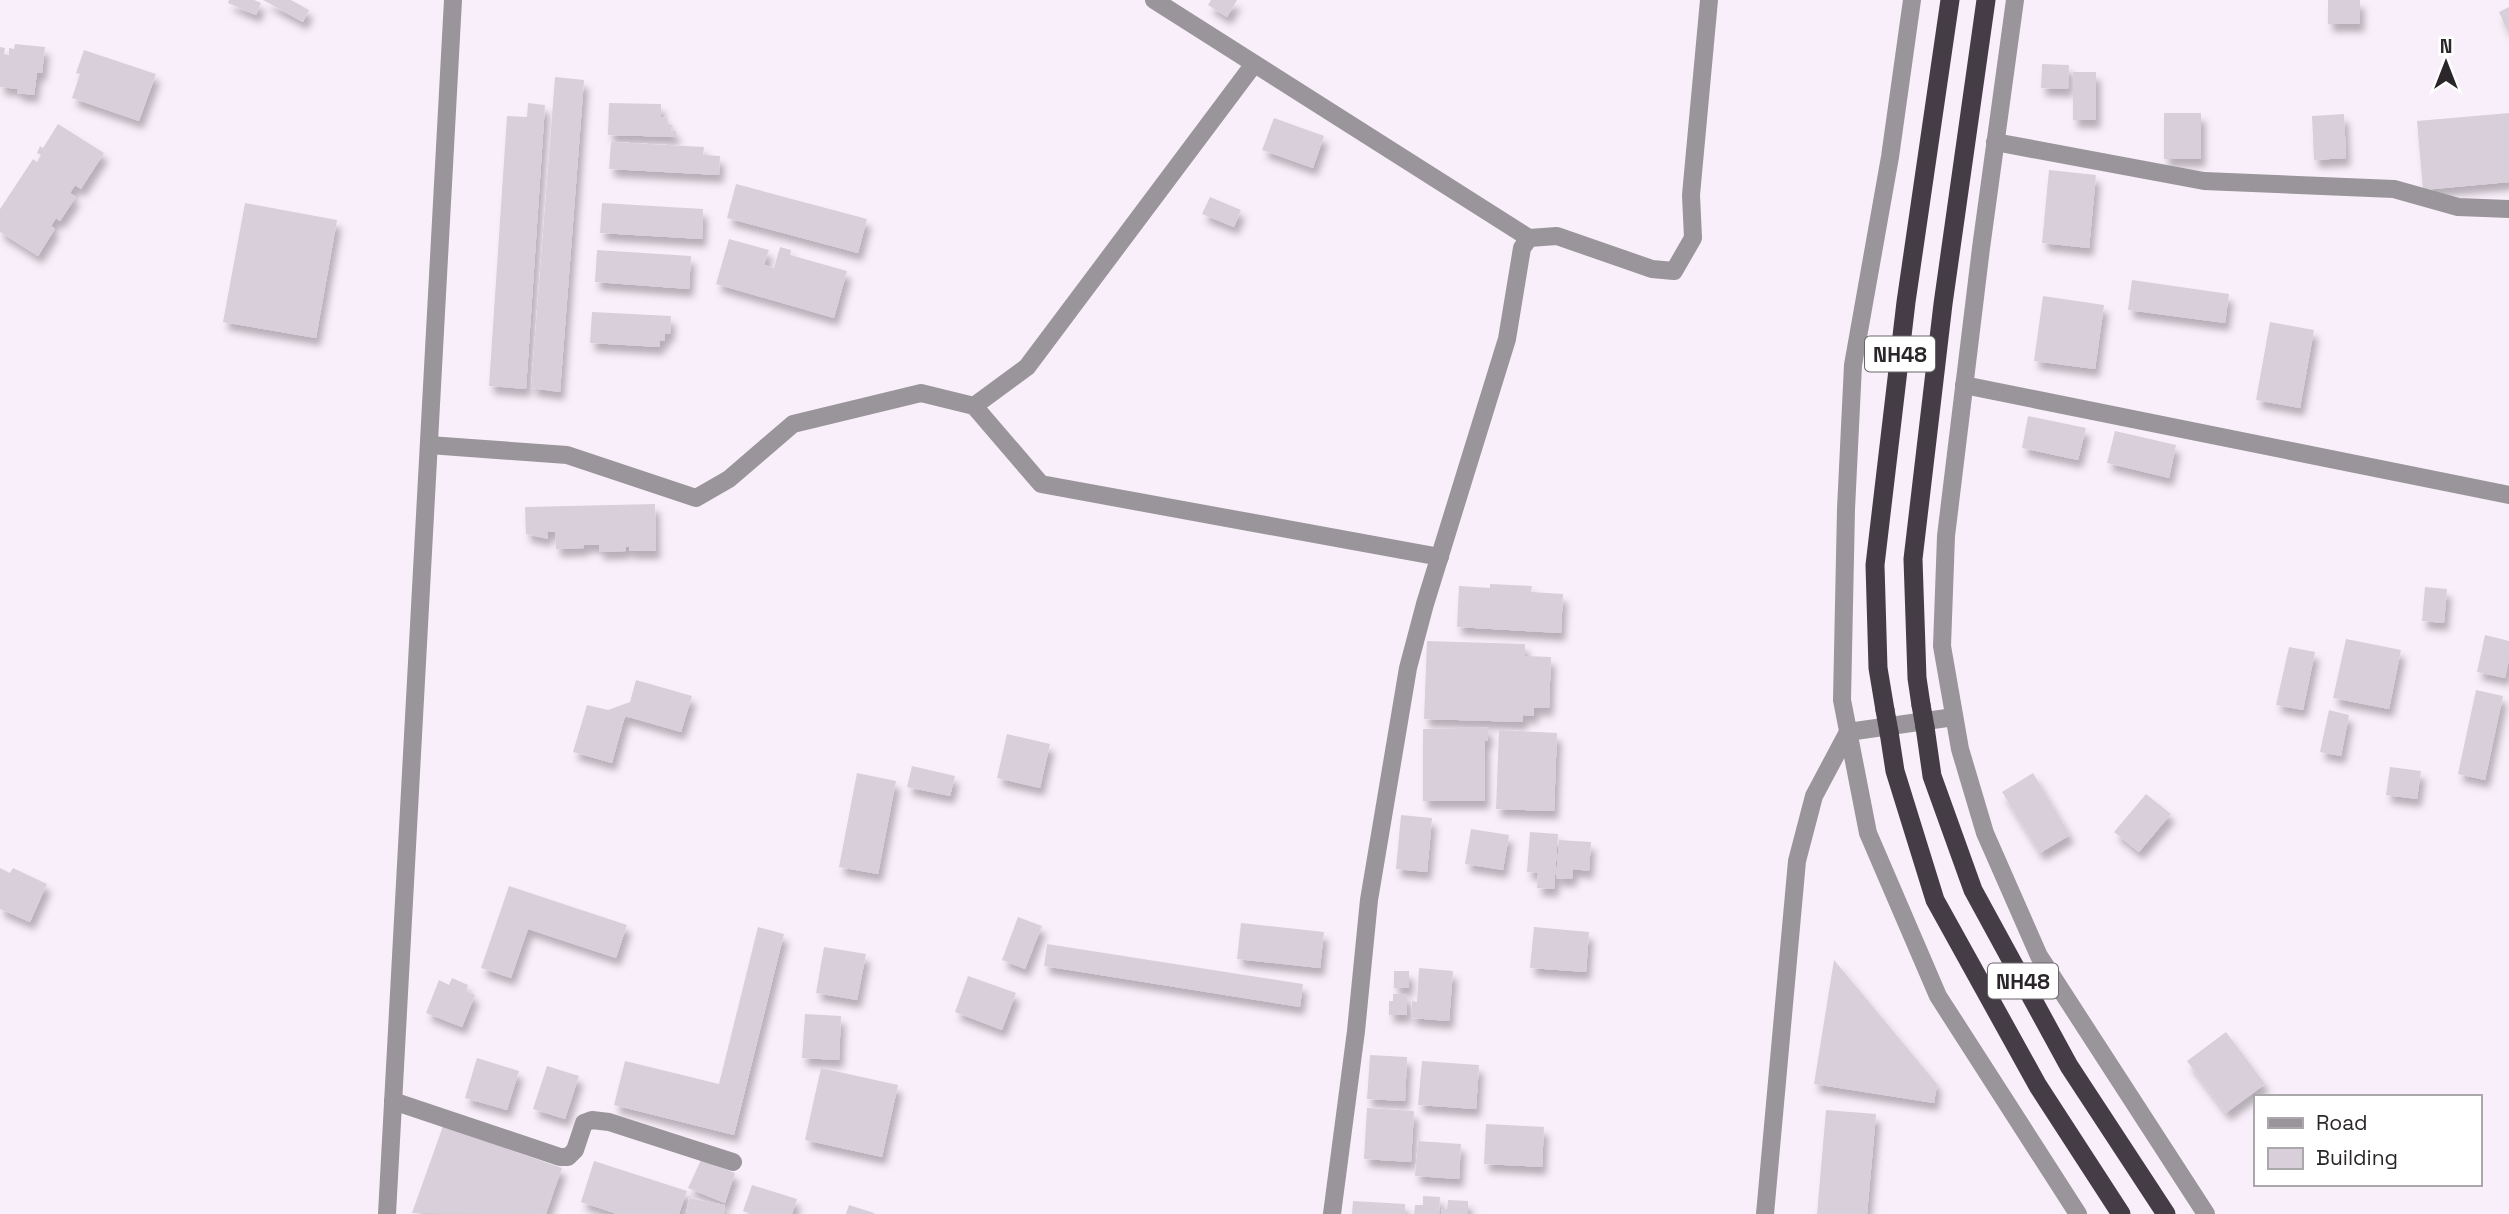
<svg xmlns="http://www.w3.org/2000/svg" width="2509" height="1214" font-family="'Space Grotesk',sans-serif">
<defs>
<filter id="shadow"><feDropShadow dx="4.5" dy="8" stdDeviation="3.5" flood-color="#0004"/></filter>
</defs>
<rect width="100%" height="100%" fill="#f9effa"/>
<g fill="#d9cfda" filter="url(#shadow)">
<path d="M229 0H254L261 3 256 15 228 3Z"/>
<path d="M263 0H291L309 10 303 22Z"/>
<path d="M1211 0H1237L1227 17 1208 5Z"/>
<rect x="2328" y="0" width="32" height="24"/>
<path d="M2509 7V34L2499 12Z"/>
<path d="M15 44 45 47 42 73H37L34 95 17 93 18 89 0 87V47L5 48 4 54 9 55V48L14 49Z"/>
<path d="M84 50 156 74 139 121 72 98 80 74 76 73Z"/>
<path d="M2042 64 2069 65 2068 89 2041 88Z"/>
<rect x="2073" y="72" width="23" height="48"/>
<path d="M555 77 584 80 560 392 531 388Z"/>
<path d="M528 103 545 105 526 389 489 386 507 116 527 117Z"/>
<path d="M609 103 661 104V117L667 118V125H672L671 131H676V137L608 135Z"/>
<rect x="2164" y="113" width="37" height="46"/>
<path d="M2509 113V182L2423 190 2417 121Z"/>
<path d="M2344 114 2346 158 2314 160 2312 116Z"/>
<path d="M1274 118 1324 136 1313 168 1262 150Z"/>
<path d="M58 124 104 153 81 189 75 185 70 193 76 197 60 221 56 218 51 226 55 229 38 256 0 232V209L33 159 37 162 41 155 37 153 40 146 43 148Z"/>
<path d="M611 142 704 147 703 155 720 156 719 175 609 169Z"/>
<path d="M2049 170 2096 175 2089 248 2042 243Z"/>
<path d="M736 184 867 219 858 253 727 218Z"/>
<path d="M1210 197 1241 210 1234 227 1202 214Z"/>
<path d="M245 203 337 220 316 338 223 322Z"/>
<path d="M602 203 703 209 702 239 600 233Z"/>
<path d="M729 239 769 250 764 265 774 268 780 247 791 250 790 255 847 271 834 318 716 284Z"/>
<path d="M597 250 691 256 689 289 595 282Z"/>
<path d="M2132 280 2229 294 2225 323 2128 310Z"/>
<path d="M2043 296 2104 305 2095 369 2034 361Z"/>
<path d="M592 312 671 316 670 334H665V341L660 340V347L590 343Z"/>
<path d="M2270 322 2314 330 2300 408 2256 400Z"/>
<path d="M2028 416 2086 428 2078 460 2022 448Z"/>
<path d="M2115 431 2176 445 2169 478 2107 463Z"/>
<path d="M655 504 656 551H629V547H626V551L599 552V545H584V548L556 549 555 532H547L548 539 526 534 525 507Z"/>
<path d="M1490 584 1532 586 1531 592 1563 594 1561 633 1457 627 1459 586 1490 588Z"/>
<path d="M2425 587 2447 589 2444 623 2422 621Z"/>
<path d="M2485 635 2509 641V659L2505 678 2477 672Z"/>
<path d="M2346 639 2401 650 2389 709 2333 698Z"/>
<path d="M1427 641 1525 644V656L1551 657 1549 708H1534V716L1523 715V722L1424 719Z"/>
<path d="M2289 647 2315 652 2303 710 2276 705Z"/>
<path d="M636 680 692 696 681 732 625 716 612 763 573 752 587 705 608 710 630 702Z"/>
<path d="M2476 690 2503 696 2485 780 2458 774Z"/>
<path d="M2329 710 2349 715 2341 756 2320 752Z"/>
<path d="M1456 727H1488V741H1485V801H1423V729H1456Z"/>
<path d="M1499 730 1557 733 1554 811 1496 809Z"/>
<path d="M1007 734 1050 744 1040 788 997 778Z"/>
<path d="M912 766 955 776 950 796 907 787Z"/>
<path d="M2390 767 2421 771 2417 799 2386 795Z"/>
<path d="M857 773 896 781 878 874 839 867Z"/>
<path d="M2033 773 2070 835 2040 853 2002 792Z"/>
<path d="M2146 794 2171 814 2139 852 2114 832Z"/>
<path d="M1401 815 1432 818 1427 872 1396 869Z"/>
<path d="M1471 829 1509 835 1503 870 1465 864Z"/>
<path d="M1530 832 1558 834 1554 889 1537 888 1538 873 1527 872Z"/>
<path d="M1559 840 1591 842 1589 871 1573 869 1572 879 1556 878Z"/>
<path d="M0 868 10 873 13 868 47 884 30 922 0 909Z"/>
<path d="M509 886 627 925 616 958 528 929 511 978 481 968Z"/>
<path d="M1018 917 1042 926 1025 969 1002 960Z"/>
<path d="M1241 923 1324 932 1320 968 1237 959Z"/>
<path d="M758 927 784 934 734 1135 614 1105 625 1061 719 1084Z"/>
<path d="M1534 927 1589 932 1586 972 1530 968Z"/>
<path d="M1047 944 1303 984 1300 1007 1044 966Z"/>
<path d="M824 947 866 954 857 1000 816 993Z"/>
<path d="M1834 960 1937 1084 1934 1103 1814 1084Z"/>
<path d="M1419 968 1453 971 1449 1021 1411 1018 1412 1001 1417 1002Z"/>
<rect x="1394" y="971" width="15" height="17"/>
<path d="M968 976 1016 993 1002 1030 955 1012Z"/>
<path d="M452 978 468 985 466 991 475 995 462 1027 426 1013 439 980 449 985Z"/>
<path d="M1393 994H1407V1015H1389V1001H1393Z"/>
<path d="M805 1014 841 1016 839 1060 802 1058Z"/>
<path d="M2226 1032 2265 1084 2226 1113 2187 1061Z"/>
<path d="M1370 1055 1407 1057 1405 1101 1367 1099Z"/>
<path d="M477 1058 519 1071 507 1110 465 1098Z"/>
<path d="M1422 1061 1479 1065 1476 1109 1418 1105Z"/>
<path d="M547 1066 579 1076 565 1119 533 1109Z"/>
<path d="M821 1068 898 1085 882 1157 805 1140Z"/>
<path d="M1367 1108 1414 1111 1411 1162 1364 1159Z"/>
<path d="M1826 1110 1876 1114 1867 1214H1817Z"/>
<path d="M1486 1124 1544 1127 1542 1167 1484 1164Z"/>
<path d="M443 1126 562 1168 546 1214 412 1213Z"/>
<path d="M1418 1141 1461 1144 1459 1179 1415 1176Z"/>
<path d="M701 1160 735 1173 725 1203 688 1188Z"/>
<path d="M594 1161 687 1191 679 1214H617L581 1202Z"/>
<path d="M752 1185 797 1199 792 1214H751L743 1211Z"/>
<path d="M1423 1196 1440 1197 1439 1214H1414L1415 1205H1423Z"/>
<path d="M689 1198 725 1205 723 1214H686Z"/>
<path d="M1448 1200 1468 1201V1214H1441L1442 1209H1447Z"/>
<path d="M1353 1201 1405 1204V1214H1352Z"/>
<path d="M849 1205 874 1213V1214H846Z"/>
</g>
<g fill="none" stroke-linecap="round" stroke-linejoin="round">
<g stroke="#99959a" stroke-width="18">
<path d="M1154 0 1529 238"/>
<path d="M1995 142 2204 181 2394 189 2458 207 2509 209"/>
<path d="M1964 385 2509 495"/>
<path d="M974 406 1027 367 1254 64"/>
<path d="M429 445 567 455 696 498 729 479 793 424 921 393 974 406 1041 484 1440 557"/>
<path d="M393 1101 560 1157H568L575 1150 584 1123 592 1120 609 1122 733 1162"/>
<path d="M1332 1214 1356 1031 1369 900 1408 668 1425 604 1507 339 1522 248 1529 238 1557 236 1652 269 1674 271 1693 238 1691 195 1709 0"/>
<path d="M1765 1214 1797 861 1814 796 1848 732 1954 717"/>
</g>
<g stroke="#99959a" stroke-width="18">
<path d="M1912 0 1890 157 1853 365 1846 509 1842 700 1868 833 1938 996 2078 1214"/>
<path d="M2015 0 1981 248 1946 536 1942 646 1960 749 1985 833 2039 956 2206 1214"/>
<path d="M387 1214 453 0"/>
</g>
<g stroke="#443d46" stroke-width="19">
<path d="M1921 705 1917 678 1913 559 1943 304 1986 0"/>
<path d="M1885 710 1878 668 1875 565 1906 302 1950 0"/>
<path d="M1925 727 1932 776 1973 890 2069 1066 2166 1214"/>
<path d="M1889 732 1895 771 1935 900 2038 1086 2121 1214"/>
</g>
<g stroke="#443d46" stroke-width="19">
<path d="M1921 705 1925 727"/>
<path d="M1885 710 1889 732"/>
</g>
</g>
<g text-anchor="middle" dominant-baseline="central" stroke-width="5" stroke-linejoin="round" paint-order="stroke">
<g fill="#fff" stroke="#6a676a" stroke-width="2">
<rect x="1865" y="336.5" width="70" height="35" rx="5"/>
<rect x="1988" y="963.5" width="70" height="35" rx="5"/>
</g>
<g font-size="21" font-weight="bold" fill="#2a262a">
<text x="1900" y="354">NH48</text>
<text x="2023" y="981">NH48</text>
</g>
</g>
<rect x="2254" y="1095" width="228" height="91" fill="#ffffff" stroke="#aaa8aa" stroke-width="2"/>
<rect x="2268" y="1118" width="35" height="10" fill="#99959a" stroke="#aaa8aa" stroke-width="2"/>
<text x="2316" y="1130" font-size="21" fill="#2a262a">Road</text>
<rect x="2268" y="1148" width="35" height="21" fill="#d9cfda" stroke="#aaa8aa" stroke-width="2"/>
<text x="2316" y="1165" font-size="21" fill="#2a262a">Building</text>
<g transform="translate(2446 63)" stroke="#ffffff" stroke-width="5" paint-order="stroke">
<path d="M0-5L12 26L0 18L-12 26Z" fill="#2a262a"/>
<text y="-10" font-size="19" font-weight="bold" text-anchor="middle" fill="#2a262a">N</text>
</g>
</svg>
